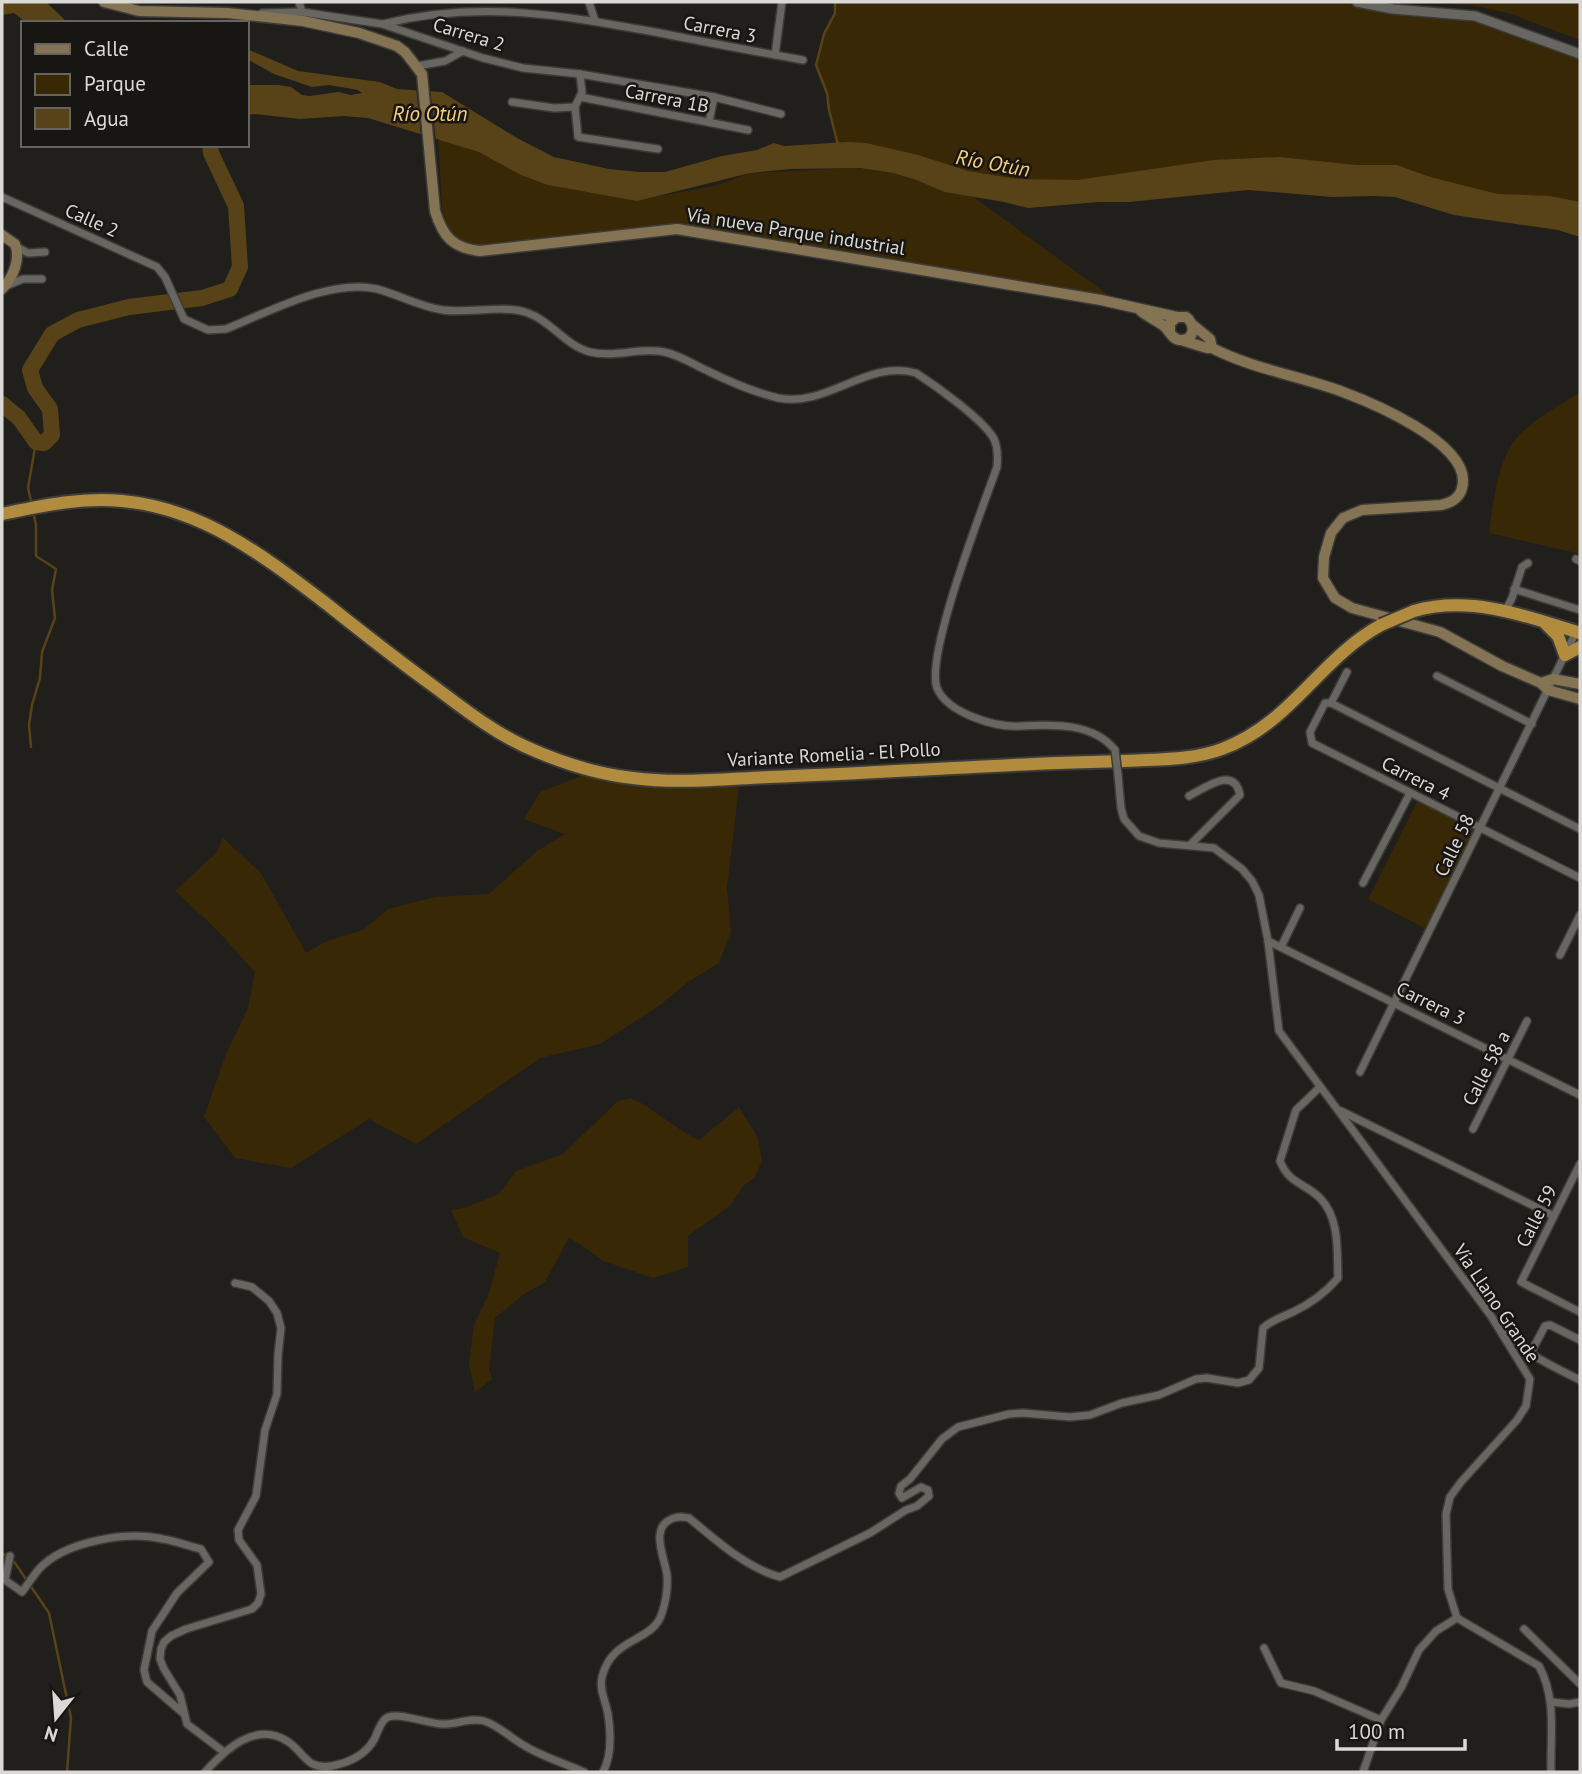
<svg xmlns="http://www.w3.org/2000/svg" width="1582" height="1774" font-family="'PT Sans',sans-serif">
<rect width="100%" height="100%" fill="#211f1c"/>
<g fill="#382805">
<path d="M833 2H1388L1475 16 1580 54V217L1412 186 1137 187 947 178 1117 301 677 229 480 251 455 244 443 221 437 122 573 190 647 198 715 186 750 173 856 168 934 179 840 155 827 97 818 74 817 60 824 34 835 13Z"/>
<path d="M1430 2H1580V40L1511 14 1476 6Z"/>
<path d="M1580 392V554L1489 533C1493 505 1497 463 1515 440 1531 420 1559 406 1580 392Z"/>
<path d="M594 771 740 778 727 888 731 932 719 963 688 982 660 1005 600 1044 540 1058 416 1144 369 1119 291 1168 235 1158 204 1117 226 1054 248 1008 255 972 215 928 175 891 216 853 223 838 261 873 306 953 327 941 363 930 388 909 435 897 489 894 537 851 565 834 524 819 540 792Z"/>
<path d="M1419 798 1480 828 1430 931 1368 899Z"/>
<path d="M631 1098C656 1109 674 1129 699 1140L739 1107 757 1136 762 1161 755 1177 743 1186 731 1205 688 1236V1267L653 1278 604 1261 569 1237 545 1282 524 1294 495 1318 489 1369 492 1379 475 1392 469 1363 474 1325 489 1293 500 1253 463 1237 451 1210 467 1207 499 1194 516 1171 563 1154 618 1101Z"/>
</g>
<g fill="#584319">
<path d="M2 2H46L68 23H27L14 13 2 15Z"/>
<path d="M247 49 298 71 380 82 397 89 442 92 517 138 554 157 609 169 639 172H665L722 156 757 150 774 143 784 146 847 142 866 143 918 155 968 171 1017 179 1077 180 1214 160 1279 157 1356 165H1397L1427 176 1477 189 1498 194 1550 196 1580 202V237L1558 230 1454 215 1395 197 1374 196 1332 197 1248 190 1129 202H1099L1028 208 1004 202 945 192 914 179 893 173 860 168 790 169 750 173 637 201 548 185 521 175 479 152 368 118 344 116 300 119 255 114 247 115V85H278L291 87 302 95 310 96 338 92 351 95 362 93 358 90 329 85 312 87 274 74 247 59Z"/>
</g>
<path fill="#211f1c" d="M416 86 430 87 436 142 421 137Z"/>
<g fill="none" stroke-linecap="round" stroke-linejoin="round">
<g stroke="#584319" stroke-width="2.5">
<path d="M835 2V13L824 34 816 65 827 93 829 110 838 145"/>
<path d="M32 505 28 488 36 442"/>
<path d="M31 747 29 725 32 705 40 678 42 652 55 618 52 590 56 569 36 556V525L33 511"/>
<path d="M2 1553 15 1563 49 1613 71 1718 67 1772"/>
</g>
<path stroke="#584319" stroke-width="16" d="M2 404 19 418 36 442 44 443 52 435 50 409 35 388 30 370 52 334 78 320 129 307 202 298 230 289 240 267 236 206 211 153 210 145"/>
<g stroke="#3d3b38" stroke-width="10">
<g id="minor">
<path d="M299 2 302 12"/>
<path d="M589 2 595 21"/>
<path d="M262 13 302 12 382 24 483 58 523 68 580 74 714 97 781 114"/>
<path d="M383 24C478 0 561 15 655 32 704 42 753 51 803 60"/>
<path d="M775 55 782 2"/>
<path d="M417 66 445 61 463 51"/>
<path d="M580 74 582 92 575 107 578 137 658 149"/>
<path d="M580 97 748 130"/>
<path d="M512 102 554 108 575 107"/>
<path d="M709 122 714 97"/>
<path d="M2 197 157 267 165 277 184 319 208 330 226 329C269 312 331 278 377 289 400 295 420 307 443 310 470 314 503 304 528 313 551 321 566 346 590 352 615 358 640 347 664 352 680 355 694 365 708 371 730 382 754 392 778 398 827 408 867 359 916 373 936 386 984 420 994 439 998 448 998 457 997 467 983 507 925 655 937 688 947 713 996 728 1021 726 1052 724 1094 723 1115 750"/>
<path d="M17 247 28 253 45 252"/>
<path d="M6 286 23 279H42"/>
<path d="M1576 559 1580 561"/>
<path d="M1514 589 1580 610"/>
<path d="M1505 611 1512 598 1522 567 1528 563"/>
<path d="M1347 672 1331 703H1325L1310 732 1312 743 1580 878"/>
<path d="M1437 676 1532 724"/>
<path d="M1331 703 1580 829"/>
<path d="M1118 775 1121 808 1124 819 1139 836 1159 843 1214 848 1242 869 1252 881 1259 895 1268 941 1279 1031 1491 1316 1530 1379 1526 1406 1517 1420 1461 1482 1450 1497 1446 1514 1448 1589 1457 1618 1539 1666C1557 1699 1550 1736 1551 1772"/>
<path d="M1189 796C1205 788 1234 765 1240 795L1191 844"/>
<path d="M1363 883 1410 793"/>
<path d="M1268 941 1580 1095"/>
<path d="M1281 947 1300 908"/>
<path d="M1560 955 1580 915"/>
<path d="M1360 1072 1576 632"/>
<path d="M1341 1111 1554 1216"/>
<path d="M1473 1129 1527 1021"/>
<path d="M1580 1164 1521 1282 1580 1312"/>
<path d="M1503 1329C1524 1354 1552 1366 1580 1380"/>
<path d="M1530 1354 1545 1326 1550 1325 1580 1340"/>
<path d="M10 1556 5 1580 22 1592C28 1584 33 1576 39 1569 65 1541 127 1531 163 1539 176 1541 188 1546 201 1549L209 1562 177 1593 152 1631 144 1670 147 1682 183 1713"/>
<path d="M1524 1629 1580 1684"/>
<path d="M1264 1648 1281 1683 1314 1691 1381 1720"/>
<path d="M1552 1702 1569 1704 1580 1702"/>
<path d="M224 1752 187 1724 180 1695 164 1669 160 1659 161 1649 164 1642 171 1636 186 1629 252 1609 258 1603 261 1594 257 1565 239 1540 238 1530 256 1496 265 1430 277 1394 278 1355 281 1328 277 1313 269 1301 252 1287 235 1283"/>
<path d="M205 1772C225 1750 255 1721 287 1741 304 1751 305 1770 331 1766 348 1763 366 1755 375 1738 377 1733 380 1724 385 1719 394 1710 428 1724 442 1724 456 1725 470 1717 484 1721 498 1725 512 1739 525 1746 543 1757 564 1763 584 1772"/>
<path d="M603 1772C612 1755 611 1733 608 1714 606 1702 599 1690 602 1677 612 1636 653 1643 662 1613 666 1601 668 1588 667 1575 665 1558 648 1526 674 1518 680 1516 683 1517 689 1518 716 1540 746 1568 780 1577L870 1533 906 1510 917 1506 929 1496 928 1490 921 1487 902 1498 899 1493 901 1486 910 1479 942 1439 958 1427 1009 1414 1023 1413 1070 1417 1090 1415 1122 1403 1159 1395 1196 1379 1207 1378 1238 1383 1249 1380 1259 1368 1263 1328C1272 1320 1282 1317 1293 1312 1310 1304 1326 1292 1338 1278 1337 1252 1340 1218 1320 1198 1305 1183 1289 1184 1280 1161L1296 1110 1320 1087"/>
<path d="M1363 1772 1381 1720 1401 1688 1419 1650 1436 1631 1457 1618"/>
</g>
</g>
<g stroke="#3d3b38" stroke-width="12">
<path id="tertiary" d="M1357 2 1393 9 1475 16 1580 54"/>
</g>
<g stroke="#3d3b38" stroke-width="13">
<g id="secondary">
<path d="M104 2 139 11 227 13 303 21 359 33 397 46 405 52 422 74 435 211C443 237 453 248 480 251L677 229 1101 300 1177 317"/>
<path d="M2 235 15 244C21 259 13 278 2 289"/>
<path d="M1141 311C1148 317 1156 320 1164 326 1170 331 1172 340 1181 340 1196 340 1195 323 1186 317H1177L1170 323V332"/>
<path d="M1193 325 1210 339 1212 348"/>
<path d="M1181 340 1207 348H1212C1253 369 1300 376 1343 392 1375 404 1462 441 1463 480 1463 495 1455 502 1441 505L1362 510 1343 518 1331 533 1324 557 1323 578 1335 598 1352 608 1440 632 1502 666 1541 683 1548 690 1580 699"/>
<path d="M1541 683 1553 679 1580 684"/>
</g>
</g>
<g stroke="#3d3b38" stroke-width="16">
<g id="trunk">
<path d="M2 514C41 506 81 497 122 501 203 508 265 557 328 605 363 633 399 661 436 688 464 709 492 731 524 746 559 762 595 774 633 778 677 784 724 779 769 777 857 774 945 768 1034 764 1071 762 1109 762 1147 760 1172 759 1198 758 1222 749 1292 723 1319 659 1381 625"/>
<path d="M1414 611C1470 595 1527 616 1580 633"/>
<path d="M1545 623 1558 636 1565 655 1580 647"/>
</g>
</g>
<use href="#minor" stroke="#686661" stroke-width="7"/>
<use href="#tertiary" stroke="#686661" stroke-width="9"/>
<use href="#secondary" stroke="#847454" stroke-width="10"/>
<use href="#trunk" stroke="#b28c3e" stroke-width="12"/>
<g stroke="#3d3b38" stroke-width="10" stroke-linecap="butt">
<path id="minor-bridge" d="M1115 750 1118 775"/>
</g>
<g stroke="#3d3b38" stroke-width="16" stroke-linecap="butt">
<path id="trunk-bridge" d="M1381 625 1414 611"/>
</g>
<use href="#minor-bridge" stroke="#686661" stroke-width="7"/>
<use href="#trunk-bridge" stroke="#b28c3e" stroke-width="12"/>
</g>
<g text-anchor="middle" dominant-baseline="central" stroke-width="5" stroke-linejoin="round" paint-order="stroke">
<g font-size="19" fill="#dad9d6" stroke="#181613">
<text transform="translate(720 29) rotate(11)">Carrera 3</text>
<text transform="translate(469 34) rotate(17)">Carrera 2</text>
<text transform="translate(667 98) rotate(11)">Carrera 1B</text>
<text transform="translate(92 220) rotate(24)">Calle 2</text>
<text transform="translate(796 231) rotate(9)">Vía nueva Parque industrial</text>
<text transform="translate(834 754) rotate(-3)">Variante Romelia - El Pollo</text>
<text transform="translate(1416 778) rotate(27)">Carrera 4</text>
<text transform="translate(1454 845) rotate(-64)">Calle 58</text>
<text transform="translate(1431 1003) rotate(26)">Carrera 3</text>
<text transform="translate(1486 1068) rotate(-63)">Calle 58 a</text>
<text transform="translate(1536 1216) rotate(-63)">Calle 59</text>
<text transform="translate(1497 1303) rotate(56)">Vía Llano Grande</text>
</g>
<g font-size="21" font-style="italic" fill="#f8cd7c" stroke="#181613">
<text x="430" y="113">Río Otún</text>
<text transform="translate(993 163) rotate(10)">Río Otún</text>
</g>
</g>
<rect width="1582" height="1774" fill="none" stroke="#dad9d6" stroke-width="7"/>
<rect x="21" y="21" width="228" height="126" fill="#181613" stroke="#666461" stroke-width="2"/>
<rect x="35" y="44" width="35" height="10" fill="#847454" stroke="#666461" stroke-width="2"/>
<text x="84" y="56" font-size="21" fill="#dad9d6">Calle</text>
<rect x="35" y="74" width="35" height="21" fill="#382805" stroke="#666461" stroke-width="2"/>
<text x="84" y="91" font-size="21" fill="#dad9d6">Parque</text>
<rect x="35" y="108" width="35" height="21" fill="#584319" stroke="#666461" stroke-width="2"/>
<text x="84" y="126" font-size="21" fill="#dad9d6">Agua</text>
<g transform="translate(56 1718) rotate(197)" stroke="#181613" stroke-width="5" paint-order="stroke">
<path d="M0-5L12 26L0 18L-12 26Z" fill="#dad9d6"/>
<text y="-10" font-size="19" font-weight="bold" text-anchor="middle" fill="#dad9d6">N</text>
</g>
<path d="M1337 1739v10h128v-10" fill="none" stroke="#dad9d6" stroke-width="3.5"/>
<text x="1348" y="1739" font-size="21" fill="#dad9d6" stroke="#181613" stroke-width="5" paint-order="stroke">100 m</text>
</svg>
